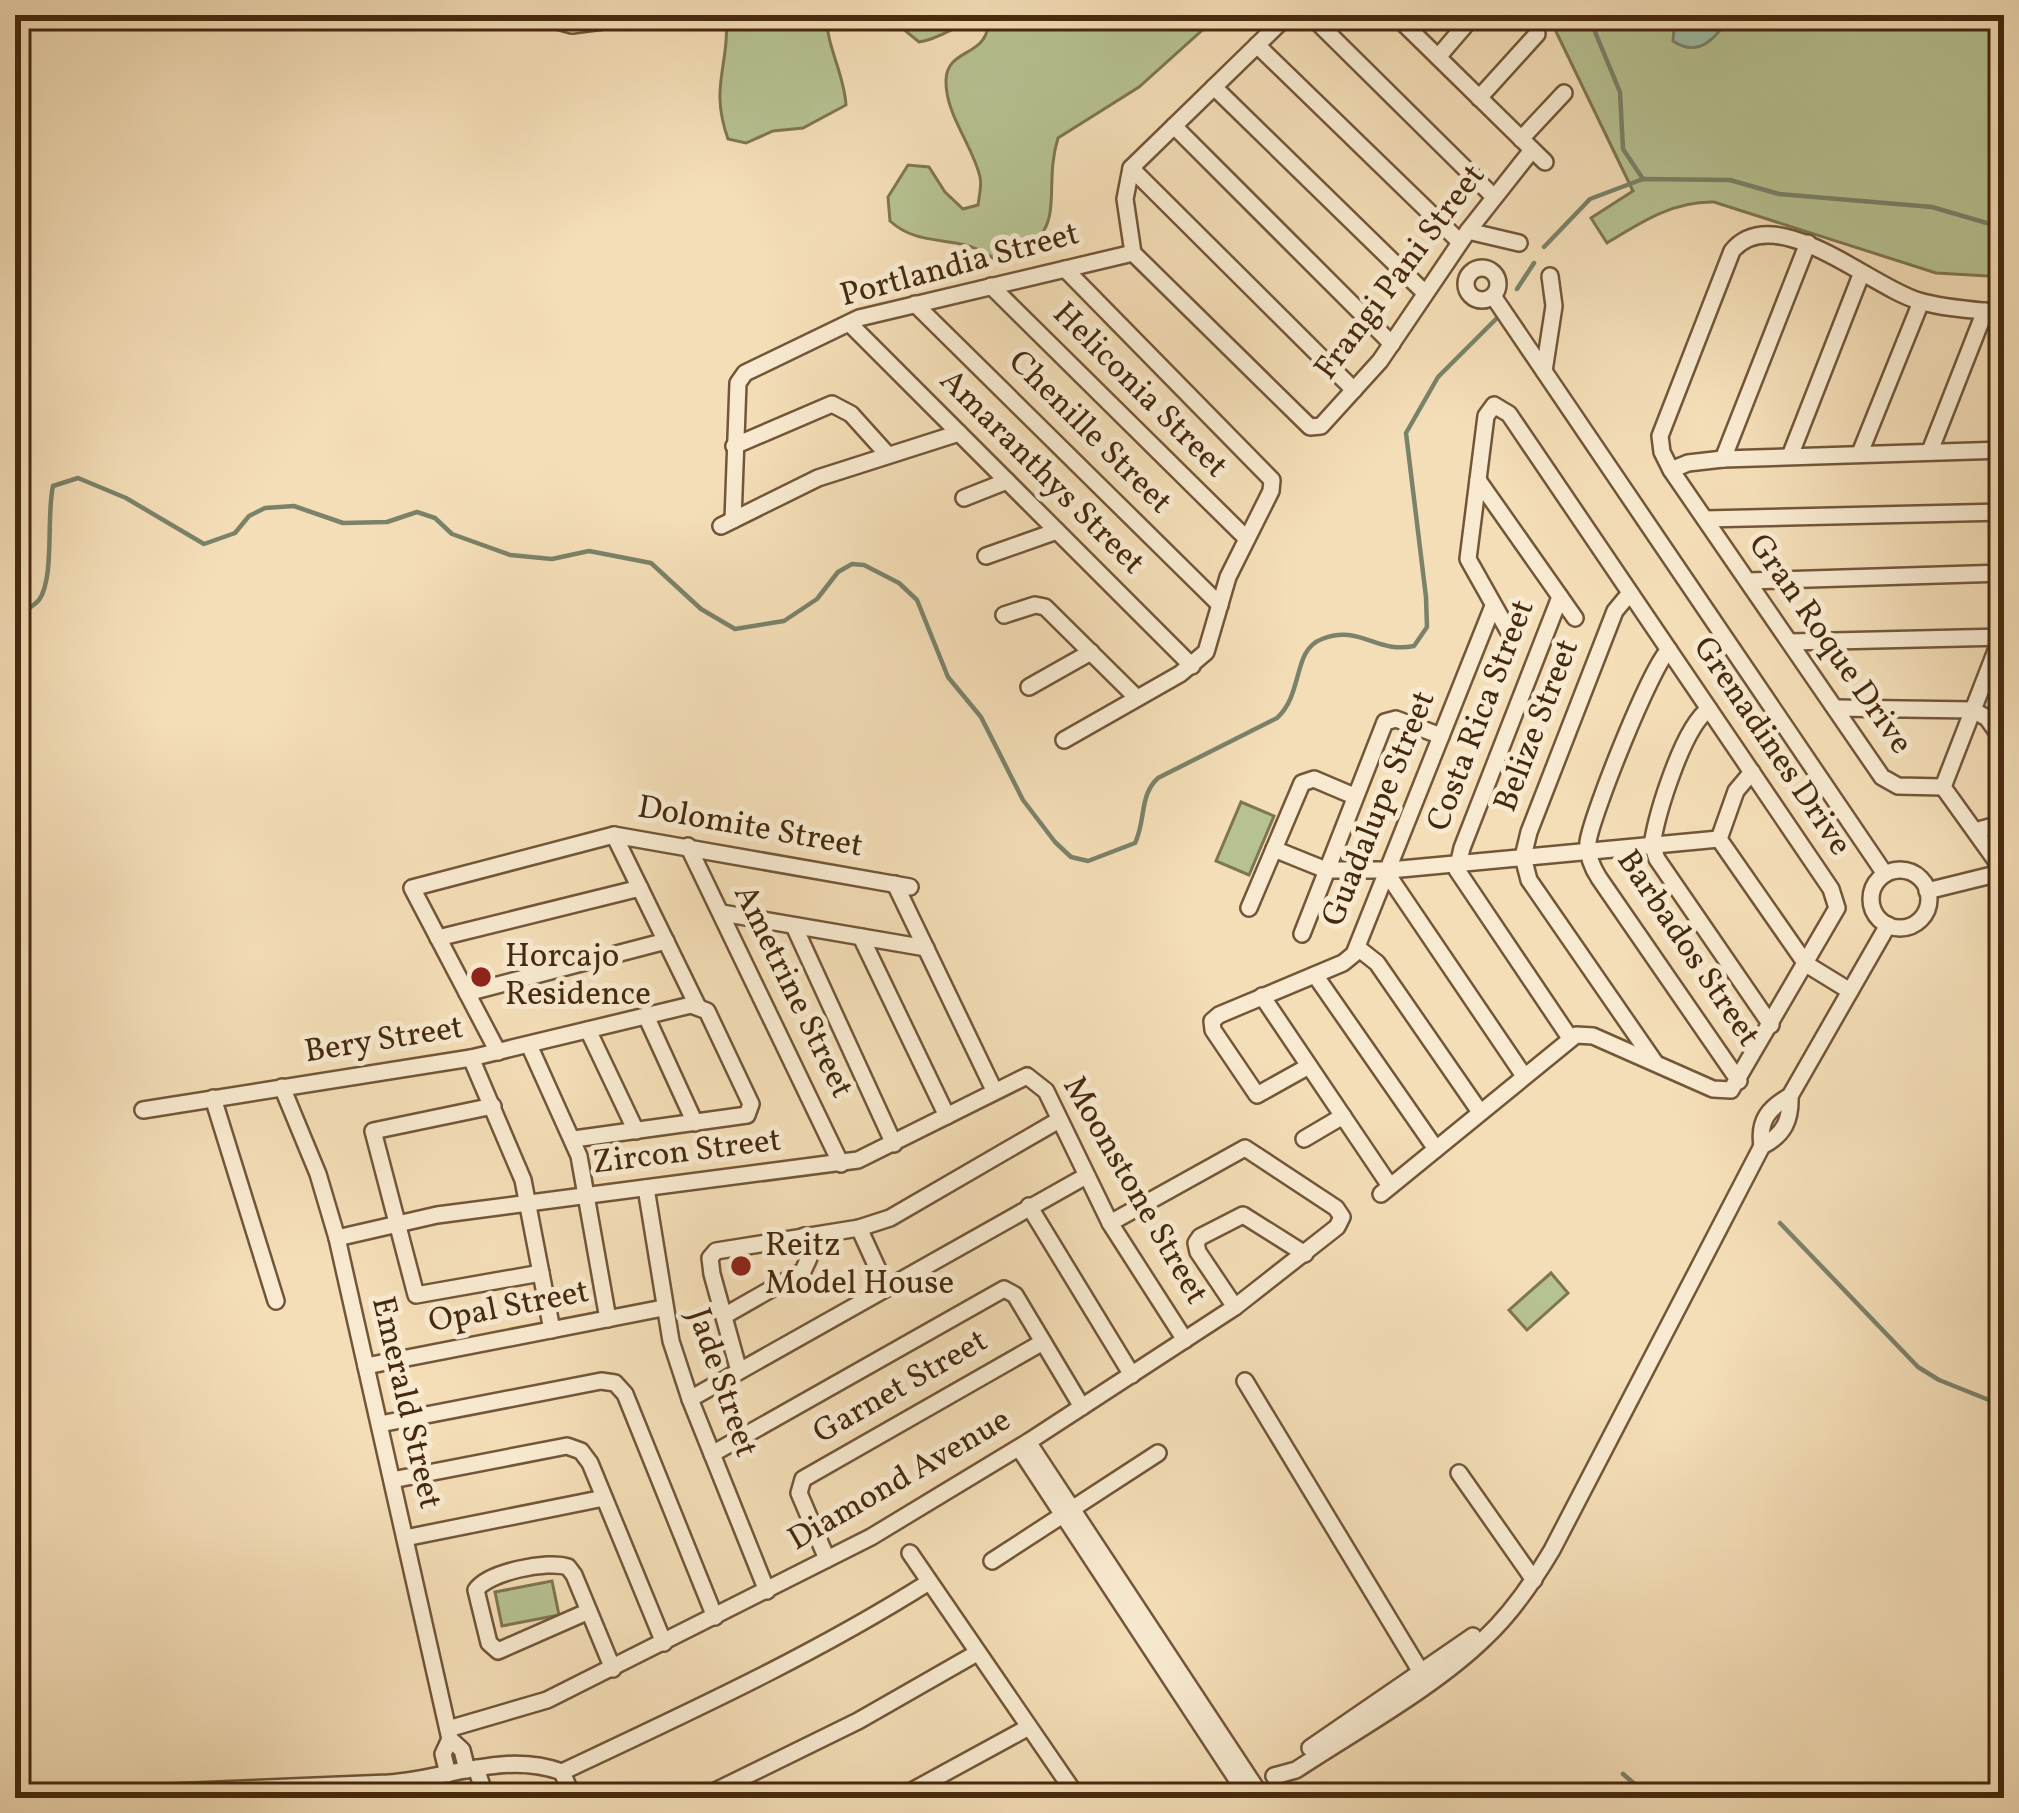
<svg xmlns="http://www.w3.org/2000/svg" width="2019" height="1813" font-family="Vollkorn,serif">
<rect width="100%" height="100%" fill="#f4deb7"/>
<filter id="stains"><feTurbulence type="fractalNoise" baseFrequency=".00167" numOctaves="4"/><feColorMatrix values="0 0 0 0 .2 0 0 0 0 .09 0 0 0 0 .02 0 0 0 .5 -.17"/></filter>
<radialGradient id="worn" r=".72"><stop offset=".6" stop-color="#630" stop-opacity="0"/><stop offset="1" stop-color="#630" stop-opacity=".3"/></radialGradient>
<g fill="#b7c292" stroke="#7e7650" stroke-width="3">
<path d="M726 15H826C827 48 844 73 846 105L803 128 773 131 746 143 728 139C709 85 730 67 726 15Z"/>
<path d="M886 15H1219L1139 87 1058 138C1040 196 1076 241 993 258 958 232 922 250 890 221L888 197 908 165 929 167 945 192 963 209 978 205C979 197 982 186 980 177 973 146 945 114 946 80 947 49 983 57 988 27L976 19C956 25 940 39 919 42Z"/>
<path d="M1548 15H2004V277L1936 273 1714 202C1673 201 1641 222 1607 243L1591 218 1633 191Z"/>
<path d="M1241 802 1274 816 1249 875 1216 861Z"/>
<path d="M1551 1273 1568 1293 1527 1330 1509 1310Z"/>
<path d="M552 1581 559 1615 502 1626 495 1592Z"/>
</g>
<path fill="#9dbda8" stroke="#7a826a" stroke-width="3" d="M1675 15H1731C1717 37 1699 59 1673 41Z"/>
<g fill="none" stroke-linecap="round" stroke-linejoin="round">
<g stroke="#7a826a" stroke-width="4.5">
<path d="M1588 15 1620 92 1623 149 1643 179"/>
<path d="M1544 247 1590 199 1643 179 1730 180 1779 194 1932 207 2004 228"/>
<path d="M1517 289 1534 263"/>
<path d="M15 616C23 612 33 607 39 600 55 577 46 516 53 486L78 478 126 498 204 544 235 533 249 516 265 508 294 506 343 523 387 522 417 512 435 518 452 534 510 555 552 559 589 551 651 563 701 609 735 629 784 621 817 599 838 572 852 564 864 565 899 583 917 600 948 677 981 717 1023 800 1055 842 1071 857 1088 861 1135 843C1146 821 1139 795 1158 778L1277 718C1304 693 1292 650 1322 639 1360 624 1376 654 1414 646L1427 627 1426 597 1406 433 1438 377 1496 319"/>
<path d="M1780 1223 1918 1367 1939 1380 2004 1406"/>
<path d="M1623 1774 1651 1798"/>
</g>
<g stroke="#725638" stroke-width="20">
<g id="minor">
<path d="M536 15 572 25 650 15"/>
<path d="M1288 15 1131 168 1125 199 1133 253 1310 427 1321 426 1380 361 1468 231 1532 150"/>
<path d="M1310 15 1494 197"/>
<path d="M1395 15 1545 162"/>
<path d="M1257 45 1460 242"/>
<path d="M1438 57 1474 15"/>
<path d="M1214 87 1424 292"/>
<path d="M1479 98 1537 34"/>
<path d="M1174 126 1392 344"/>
<path d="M1521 139 1564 93"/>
<path d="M1131 168 1354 390"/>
<path d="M1468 231 1519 243"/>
<circle cx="1482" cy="284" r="16"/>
<path d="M991 286 1246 538"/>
<path d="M1493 296 1885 874"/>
<path d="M915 304 1220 605"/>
<path d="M849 323 1192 666"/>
<path d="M1544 371 1554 306 1550 276"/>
<path d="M734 446 832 404 851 414 887 454"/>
<path d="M1930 451 1985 311"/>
<path d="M1860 453 1921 302"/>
<path d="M1790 456 1861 275"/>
<path d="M1723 459 1808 243"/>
<path d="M1671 470 1688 463 1723 459 2004 450"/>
<path d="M1478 480 1575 618"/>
<path d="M964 498 1007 481"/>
<path d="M1705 519 2004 512"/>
<path d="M733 520 738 383 745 373 859 318 1133 253"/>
<path d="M721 526 818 478 959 433"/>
<path d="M986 556 1057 531"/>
<path d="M1748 581 2004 573"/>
<path d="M1630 593 1615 611 1529 832 1523 857 1529 880 1654 1061"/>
<path d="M1560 597 1462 848 1457 870 1570 1038"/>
<path d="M1004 615 1035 605 1045 607 1137 698"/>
<path d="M1790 642 2004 637"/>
<path d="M1669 650C1652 664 1591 817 1588 842 1587 855 1592 867 1599 878L1739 1081"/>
<path d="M1029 687 1091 652"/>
<path d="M1835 708 1973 710 1987 718 2004 742"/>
<path d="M1709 709C1683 727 1657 813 1652 845L1657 859 1771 1025"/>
<path d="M1064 740 1180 674 1206 652 1228 577 1271 491 1272 480 1065 269"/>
<path d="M1943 787 1898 786 1882 777 1671 470 1662 452 1660 436 1732 251C1775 199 1872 288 1919 301 1946 309 1976 310 2004 313"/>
<path d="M1943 787 2004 630"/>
<path d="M1943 787 2004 872"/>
<path d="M1975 831 2004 823"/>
<path d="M614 835 697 1005"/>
<path d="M1719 839 1806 964 1850 991"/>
<path d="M1719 839 1736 791 1752 772"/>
<path d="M688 846 841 1164"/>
<path d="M1274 849 1326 870H1390L1719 839"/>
<circle cx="1900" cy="899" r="29"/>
<path d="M1388 875 1524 1076"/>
<path d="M895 884 994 1090"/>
<path d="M1927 891 2004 872"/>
<path d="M1249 908 1302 783 1314 779 1354 796"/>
<path d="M722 913 926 948"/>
<path d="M794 926 894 1144"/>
<path d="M1302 934 1385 722 1396 719 1441 736"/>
<path d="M861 937 947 1116"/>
<path d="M438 938 640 888"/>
<path d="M1358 948 1377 963 1480 1112"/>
<path d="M1315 975 1436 1149"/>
<path d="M467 993 666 941"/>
<path d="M1262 996 1390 1186"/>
<path d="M646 1016 695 1123"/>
<path d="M588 1030 636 1131"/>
<path d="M529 1045 579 1156 608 1319"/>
<path d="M498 1052 412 888 614 835 910 887"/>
<path d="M471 1058 523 1180 552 1330"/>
<path d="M1309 1066 1257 1095 1213 1030 1212 1021 1219 1015 1343 963 1354 954 1493 606"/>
<path d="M282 1087 318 1174 337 1238 450 1739 462 1750 467 1770"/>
<path d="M213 1098 276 1301"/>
<path d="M493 1106 373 1131 416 1295 541 1273"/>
<path d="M143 1110 471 1058 691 1005 707 1011 751 1104 747 1115 574 1139"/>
<path d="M1304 1139 1343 1116"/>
<path d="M1762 1146C1758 1120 1769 1108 1790 1096"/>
<path d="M646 1188 671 1341 690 1399 767 1591"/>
<path d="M1381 1194 1576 1035 1593 1036 1713 1089 1731 1090 1837 908 1831 889 1509 414 1494 405 1486 416 1468 559 1509 632"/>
<path d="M1029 1206 1132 1375"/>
<path d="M859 1228 886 1287"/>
<path d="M337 1238 437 1215 858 1160 1027 1076 1046 1091 1110 1223 1185 1340"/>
<path d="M1235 1307 1198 1252 1196 1243 1200 1237 1243 1215 1305 1254"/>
<path d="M724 1316 803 1271 809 1258 804 1236"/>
<path d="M366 1366 663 1308"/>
<path d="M739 1371 712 1274 710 1258 716 1251 859 1228 890 1218 1059 1120"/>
<path d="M1245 1381 1421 1672"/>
<path d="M690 1399 1086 1176"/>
<path d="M380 1424 601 1381 615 1383 625 1394 715 1617"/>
<path d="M1028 1442 1256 1788"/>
<path d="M1019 1448 1247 1795"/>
<path d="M712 1454 1004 1289 1015 1295 1082 1407"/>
<path d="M1459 1473 1534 1580"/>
<path d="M392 1480 567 1446 581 1451 590 1463 664 1643"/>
<path d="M405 1538 604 1498"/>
<path d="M910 1553 1078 1798"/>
<path d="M827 1559 799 1493 803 1479 1043 1342"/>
<path d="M992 1561 1158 1453"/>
<path d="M589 1611 498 1651 489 1643 476 1590C488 1572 548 1560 568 1567L574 1575 613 1669"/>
<path d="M448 1729 547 1700 871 1537 1028 1442 1235 1307 1337 1227 1342 1217 1336 1208 1245 1148 1110 1223"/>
<path d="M1310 1748 1473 1636"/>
<path d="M476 1768 486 1798"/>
<path d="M562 1772 573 1798"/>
<path d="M448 1774 443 1754 450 1739"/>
<path d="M1274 1776 1296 1770C1355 1731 1435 1687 1485 1638 1512 1613 1533 1582 1552 1550L1762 1146C1784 1135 1791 1120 1790 1096L1888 925"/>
<path d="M15 1791 94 1795 388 1783C447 1779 504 1751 562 1772 687 1713 812 1656 929 1582"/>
<path d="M908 1793 1029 1727"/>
<path d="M701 1798 858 1721 977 1653"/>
</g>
</g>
<use href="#minor" stroke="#f8ead0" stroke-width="15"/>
</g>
<g fill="#8f2418" stroke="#f8ead0" stroke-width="4.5">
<circle cx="481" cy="977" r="12"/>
<circle cx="741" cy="1266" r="12"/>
</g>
<g text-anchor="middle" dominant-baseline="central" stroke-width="10" stroke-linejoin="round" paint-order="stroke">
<g font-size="33" fill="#46290d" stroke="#f8ead0">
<text transform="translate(960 266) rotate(-15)">Portlandia Street</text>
<text transform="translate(1401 273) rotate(-53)">Frangi Pani Street</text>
<text transform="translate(1139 391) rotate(45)">Heliconia Street</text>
<text transform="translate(1089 433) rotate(45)">Chenille Street</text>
<text transform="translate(1041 473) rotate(45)">Amaranthys Street</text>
<text transform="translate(1829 645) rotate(55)">Gran Roque Drive</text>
<text transform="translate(1482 716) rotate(-69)">Costa Rica Street</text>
<text transform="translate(1538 726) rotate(-69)">Belize Street</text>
<text transform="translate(1771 747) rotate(56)">Grenadines Drive</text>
<text transform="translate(1380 809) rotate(-68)">Guadalupe Street</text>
<text transform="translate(750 828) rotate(10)">Dolomite Street</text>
<text transform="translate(1687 949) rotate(56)">Barbados Street</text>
<text transform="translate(792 992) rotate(64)">Ametrine Street</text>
<text transform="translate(384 1041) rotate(-9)">Bery Street</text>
<text transform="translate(687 1153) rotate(-7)">Zircon Street</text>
<text transform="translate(1134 1191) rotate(60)">Moonstone Street</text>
<text transform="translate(509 1308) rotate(-11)">Opal Street</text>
<text transform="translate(721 1383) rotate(71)">Jade Street</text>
<text transform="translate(901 1388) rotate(-30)">Garnet Street</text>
<text transform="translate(405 1403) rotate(77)">Emerald Street</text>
<text transform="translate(900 1481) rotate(-30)">Diamond Avenue</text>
</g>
<g font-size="33" fill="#46290d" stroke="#f8ead0" text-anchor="start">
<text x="505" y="958">Horcajo<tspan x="505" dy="38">Residence</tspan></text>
<text x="765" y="1247">Reitz<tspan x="765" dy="38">Model House</tspan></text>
</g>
</g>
<rect width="2019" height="1813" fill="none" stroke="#f4deb7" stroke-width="60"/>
<rect x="18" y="18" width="1983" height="1777" fill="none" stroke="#46290d" stroke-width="6"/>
<rect x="30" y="30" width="1959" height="1753" fill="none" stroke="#46290d" stroke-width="3"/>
<rect width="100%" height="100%" filter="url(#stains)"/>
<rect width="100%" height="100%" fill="url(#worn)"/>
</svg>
